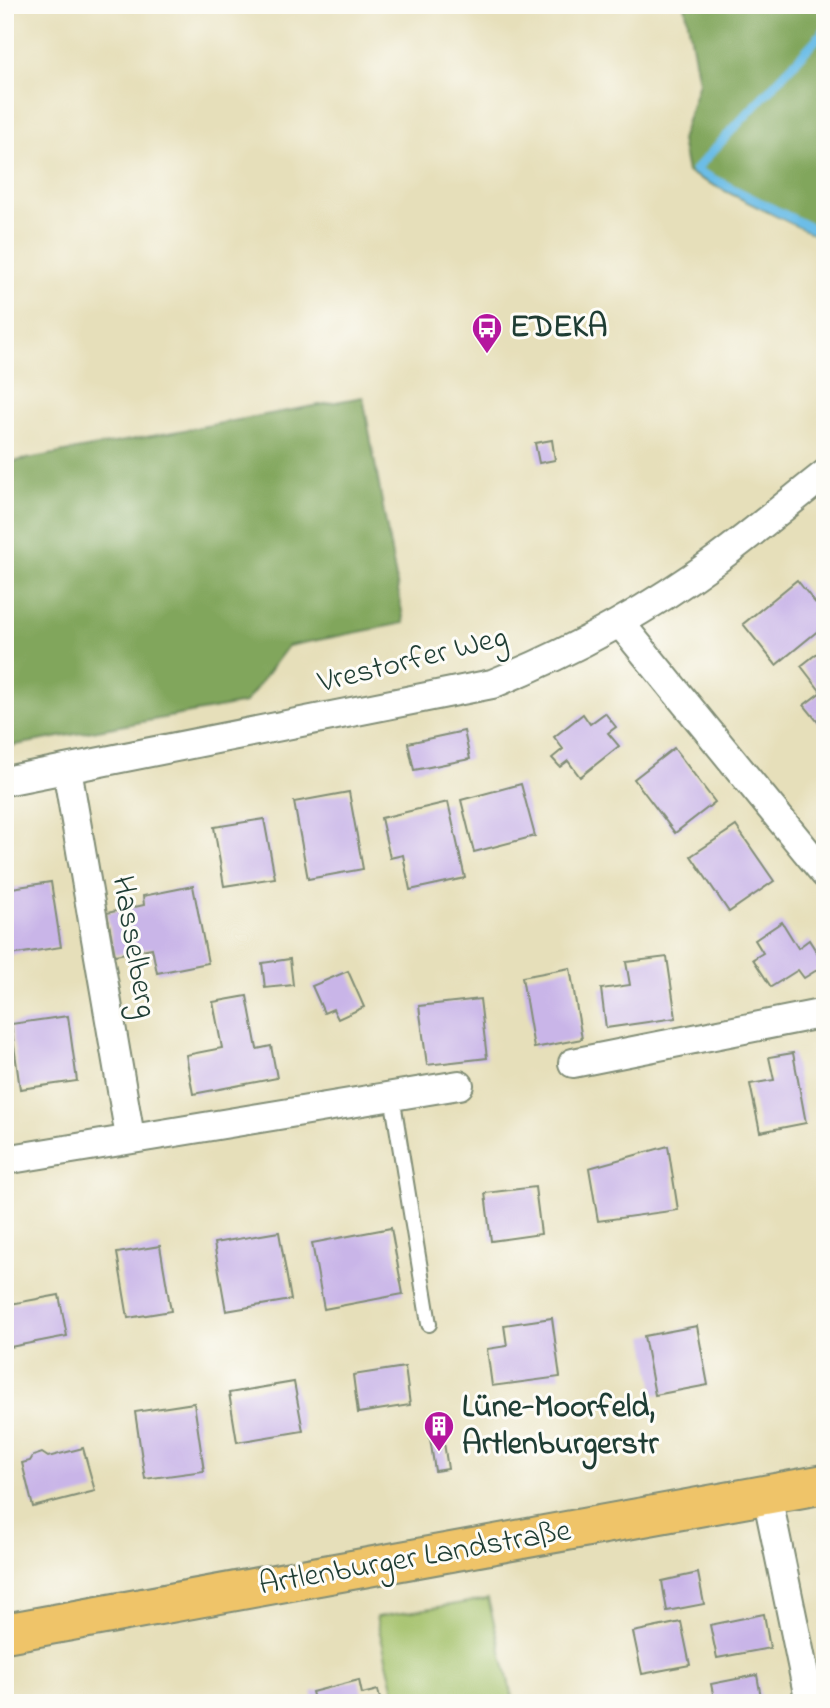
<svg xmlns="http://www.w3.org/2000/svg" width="830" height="1708" font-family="'Indie Flower',sans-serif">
<rect width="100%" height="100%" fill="#fdfcf7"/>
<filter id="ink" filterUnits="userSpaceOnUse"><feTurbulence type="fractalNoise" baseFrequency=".0143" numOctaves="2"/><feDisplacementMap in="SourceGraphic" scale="14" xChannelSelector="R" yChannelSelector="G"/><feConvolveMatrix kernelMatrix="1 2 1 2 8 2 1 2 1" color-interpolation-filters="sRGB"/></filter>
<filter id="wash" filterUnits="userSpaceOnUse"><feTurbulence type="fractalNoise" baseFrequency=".00686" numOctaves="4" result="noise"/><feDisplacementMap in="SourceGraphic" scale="28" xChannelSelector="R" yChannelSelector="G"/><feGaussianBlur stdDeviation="1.57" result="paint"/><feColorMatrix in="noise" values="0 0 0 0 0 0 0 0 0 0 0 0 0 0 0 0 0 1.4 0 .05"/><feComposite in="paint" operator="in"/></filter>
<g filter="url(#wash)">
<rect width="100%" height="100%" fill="#e6dfba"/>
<path fill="#a2c068" stroke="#607e4e" stroke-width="2" d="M488 1599 514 1703H397L376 1617Z"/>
<g fill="#81a65c" stroke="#507248" stroke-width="2">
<path d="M685 5H825V240L687 172 681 140 699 82Z"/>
<path d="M363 397 404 623 288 646 245 703 5 747V463Z"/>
</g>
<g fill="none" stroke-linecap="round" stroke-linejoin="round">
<path stroke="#6cbde7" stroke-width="9" d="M825 30 695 170 825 235"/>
</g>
<g id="blocks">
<g fill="#c9b5e8">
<path d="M552 440 555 460 539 463 535 443Z"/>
<path d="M797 580 825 615V625L776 665 743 624Z"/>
<path d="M825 647V731L804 705 821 692 801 666Z"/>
<path d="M605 713 616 727 608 733 619 746 580 777 568 761 560 767 552 758 563 749 554 737 583 714 590 724Z"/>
<path d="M464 731 470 759 414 770 408 743Z"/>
<path d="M674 748 715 802 675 833 634 779Z"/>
<path d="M521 784 535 836 474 852 461 800Z"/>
<path d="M349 792 363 869 308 879 294 802Z"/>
<path d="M448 802 465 878 410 890 403 855 390 858 381 818Z"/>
<path d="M264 819 275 878 224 886 214 827Z"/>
<path d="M736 826 774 881 729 912 691 856Z"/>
<path d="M51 882 61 947 10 955 5 933V889Z"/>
<path d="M193 886 208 963 157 973 152 948 115 955 107 913 144 905 143 896Z"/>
<path d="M782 922 798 948 809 940 825 965 804 978 798 970 771 987 753 959 763 953 755 940Z"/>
<path d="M667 957 676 1018 606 1028 601 989 630 985 626 962Z"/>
<path d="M290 959 293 985 265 988 262 963Z"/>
<path d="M570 968 582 1039 534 1048 522 977Z"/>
<path d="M348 971 364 1007 338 1019 333 1009 324 1013 312 986Z"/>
<path d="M247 996 257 1049 271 1046 277 1078 193 1094 186 1055 222 1048 213 1002Z"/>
<path d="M480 999 487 1058 427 1065 419 1006Z"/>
<path d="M68 1016 77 1081 20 1089 11 1024Z"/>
<path d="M793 1053 806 1123 760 1132 750 1084 774 1080 769 1057Z"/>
<path d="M668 1146 678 1210 598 1221 589 1168Z"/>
<path d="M535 1187 541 1234 491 1241 485 1193Z"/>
<path d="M391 1228 403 1294 324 1309 312 1243Z"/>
<path d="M279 1232 291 1300 226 1311 214 1243Z"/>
<path d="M160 1246 171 1311 128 1318 117 1253Z"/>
<path d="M59 1295 67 1336 5 1348V1305Z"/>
<path d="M552 1318 560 1377 492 1386 487 1349 507 1346 504 1325Z"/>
<path d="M697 1326 708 1385 655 1395 644 1336Z"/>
<path d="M405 1367 410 1405 358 1413 353 1375Z"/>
<path d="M294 1382 303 1431 237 1442 229 1393Z"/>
<path d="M194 1403 204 1471 145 1479 135 1412Z"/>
<path d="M443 1436 448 1469 435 1471 430 1438Z"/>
<path d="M83 1448 95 1491 33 1507 22 1463 30 1461 33 1456 42 1453 48 1457Z"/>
<path d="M698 1573 704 1604 667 1611 662 1581Z"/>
<path d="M764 1614 770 1648 717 1658 710 1625Z"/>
<path d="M681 1622 690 1665 642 1674 633 1632Z"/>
<path d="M757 1675 762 1703H715L711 1684Z"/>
<path d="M359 1680 362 1694 378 1690 381 1703H315L312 1692Z"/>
</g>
</g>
</g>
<g filter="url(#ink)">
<use href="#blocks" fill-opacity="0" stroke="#828e77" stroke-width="2"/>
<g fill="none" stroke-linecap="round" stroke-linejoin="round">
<g stroke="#828e77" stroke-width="18">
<path id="lane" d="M392 1096 429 1324"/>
</g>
<g stroke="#828e77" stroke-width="32">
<g id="street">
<path d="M620 623 825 874"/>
<path d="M67 769 130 1137"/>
<path d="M5 781 492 684C571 652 647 611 716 560 753 533 788 503 825 474"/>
<path d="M573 1063 825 1013"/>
<path d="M5 1160 459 1085"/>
<path d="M767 1495 810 1703"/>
</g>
</g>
<g stroke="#828e77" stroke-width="42">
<path id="primary" d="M5 1633 825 1484"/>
</g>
<use href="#lane" stroke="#fff" stroke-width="14"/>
<use href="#street" stroke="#fff" stroke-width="28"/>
<use href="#primary" stroke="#efc469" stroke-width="38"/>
</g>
</g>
<defs>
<g id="bus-pin" transform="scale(1.575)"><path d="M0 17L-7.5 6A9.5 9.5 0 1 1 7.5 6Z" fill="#b5179e" stroke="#fdfcf7"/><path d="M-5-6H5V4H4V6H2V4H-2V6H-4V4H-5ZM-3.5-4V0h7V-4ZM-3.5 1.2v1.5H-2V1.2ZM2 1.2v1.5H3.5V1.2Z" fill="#fff"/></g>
<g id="building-pin" transform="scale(1.575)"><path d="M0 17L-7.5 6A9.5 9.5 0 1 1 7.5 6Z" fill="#b5179e" stroke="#fdfcf7"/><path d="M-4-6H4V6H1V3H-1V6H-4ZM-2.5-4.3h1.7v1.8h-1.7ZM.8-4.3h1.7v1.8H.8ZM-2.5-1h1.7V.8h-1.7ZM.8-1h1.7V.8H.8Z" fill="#fff"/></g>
</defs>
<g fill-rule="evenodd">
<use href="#bus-pin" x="487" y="328"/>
<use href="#building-pin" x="439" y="1426"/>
</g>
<g text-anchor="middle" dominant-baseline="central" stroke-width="6" stroke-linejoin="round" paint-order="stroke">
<g font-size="32" font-weight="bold" fill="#1f3d34" stroke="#fdfcf7" text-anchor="start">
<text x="510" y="328">EDEKA</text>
<text x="462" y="1408">Lüne-Moorfeld,<tspan x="462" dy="37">Artlenburgerstr</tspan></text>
</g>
<g font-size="32" fill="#1f3d34" stroke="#fdfcf7">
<text transform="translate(413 661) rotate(-14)">Vrestorfer Weg</text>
<text transform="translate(133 947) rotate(80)">Hasselberg</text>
<text transform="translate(415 1559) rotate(-10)">Artlenburger Landstraße</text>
</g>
</g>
<rect width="830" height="1708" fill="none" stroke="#fdfcf7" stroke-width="28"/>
</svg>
